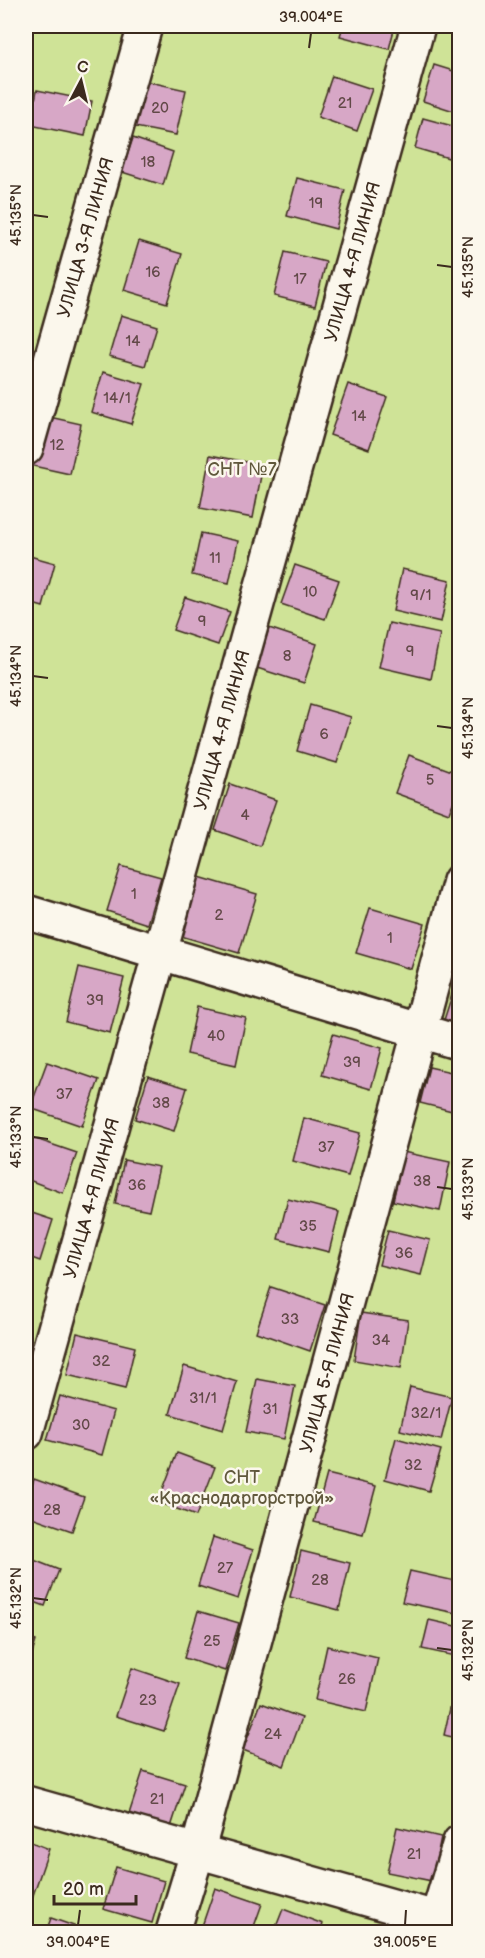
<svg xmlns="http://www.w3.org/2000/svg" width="485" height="1958" font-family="'Balsamiq Sans',sans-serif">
<rect width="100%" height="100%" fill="#f0dfe1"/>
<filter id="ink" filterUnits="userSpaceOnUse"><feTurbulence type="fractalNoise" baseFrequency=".0167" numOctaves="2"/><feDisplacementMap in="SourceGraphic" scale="12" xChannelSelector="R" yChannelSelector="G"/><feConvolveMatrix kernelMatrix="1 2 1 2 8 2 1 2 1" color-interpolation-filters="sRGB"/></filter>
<g filter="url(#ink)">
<rect fill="#cfe397" stroke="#85865a" stroke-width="1.5" x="26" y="26" width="433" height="1906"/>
<g fill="#d7a7c6" stroke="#3b2a1e" stroke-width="1.5">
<path d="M343 26H395L389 49 340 36Z"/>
<path d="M434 65 460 73V113L423 101Z"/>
<path d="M332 76 372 89 357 131 318 117Z"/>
<path d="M145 81 186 90 176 135 135 127Z"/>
<path d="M37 90 92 101 85 136 30 125Z"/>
<path d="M423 118 460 128 452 159 415 148Z"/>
<path d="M133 138 173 152 163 185 122 172Z"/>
<path d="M297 178 345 190 336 229 287 216Z"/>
<path d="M139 241 182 254 167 303 124 290Z"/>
<path d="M285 252 326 262 315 306 274 296Z"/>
<path d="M121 315 157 326 145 366 109 356Z"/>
<path d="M103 372 144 384 131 424 91 412Z"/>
<path d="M348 384 387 397 369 449 330 435Z"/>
<path d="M45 416 81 424 70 474 33 466Z"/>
<path d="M210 455 263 465 253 518 200 508Z"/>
<path d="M201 533 238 541 229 583 192 575Z"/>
<path d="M26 555 55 563 43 607 26 602Z"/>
<path d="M295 565 339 580 325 619 281 604Z"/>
<path d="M402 569 450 580 441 622 393 611Z"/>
<path d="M185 597 230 612 218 645 173 630Z"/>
<path d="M389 623 440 634 431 679 379 667Z"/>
<path d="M269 628 317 644 304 683 257 668Z"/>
<path d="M310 705 351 717 337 763 297 751Z"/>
<path d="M409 755 460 774V786L449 813 395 793Z"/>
<path d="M230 784 276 800 260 846 215 830Z"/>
<path d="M121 866 161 877 147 924 107 911Z"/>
<path d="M199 877 257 894 239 953 181 936Z"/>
<path d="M370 908 425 924 411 969 356 953Z"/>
<path d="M79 967 124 978 110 1033 66 1022Z"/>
<path d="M460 970V1025L444 1020Z"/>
<path d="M197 1007 246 1018 236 1065 187 1054Z"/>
<path d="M333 1034 382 1048 371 1089 322 1075Z"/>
<path d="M47 1062 99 1080 82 1126 30 1108Z"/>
<path d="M429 1067 460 1074V1113L420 1103Z"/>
<path d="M148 1076 187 1088 174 1131 135 1119Z"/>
<path d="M304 1118 360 1133 348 1176 293 1161Z"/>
<path d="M27 1136 77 1153 63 1193 26 1179Z"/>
<path d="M403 1152 450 1162 440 1211 393 1201Z"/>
<path d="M124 1160 159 1167 149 1211 115 1204Z"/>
<path d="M288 1199 339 1212 329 1252 278 1239Z"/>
<path d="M26 1211 53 1220 40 1261 26 1256Z"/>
<path d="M388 1230 430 1240 421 1275 379 1265Z"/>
<path d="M271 1287 325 1305 310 1351 256 1332Z"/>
<path d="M361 1313 408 1320 401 1368 354 1360Z"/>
<path d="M77 1333 135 1347 125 1389 67 1375Z"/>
<path d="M184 1366 237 1382 223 1430 170 1414Z"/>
<path d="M257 1379 295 1386 284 1439 246 1432Z"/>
<path d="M410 1387 452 1397 441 1440 400 1430Z"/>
<path d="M60 1396 114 1411 102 1455 47 1440Z"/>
<path d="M396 1438 441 1450 429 1491 385 1479Z"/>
<path d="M177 1453 215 1467 196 1516 158 1502Z"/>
<path d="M327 1474 376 1486 363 1534 314 1522Z"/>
<path d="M34 1479 84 1497 72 1531 26 1515V1505Z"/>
<path d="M213 1537 253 1550 238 1599 198 1586Z"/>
<path d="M301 1551 350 1563 339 1610 290 1597Z"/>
<path d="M26 1557 59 1570 45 1606 26 1599Z"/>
<path d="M410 1571 460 1582V1598L456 1613 402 1602Z"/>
<path d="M198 1611 239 1623 225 1671 184 1658Z"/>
<path d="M429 1620 460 1627V1657L422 1649Z"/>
<path d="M26 1638 36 1641 26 1674Z"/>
<path d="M327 1646 378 1658 366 1712 315 1700Z"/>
<path d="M132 1668 180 1684 164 1731 116 1716Z"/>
<path d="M458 1673 460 1674V1739L444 1735Z"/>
<path d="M261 1703 302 1718 284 1766 243 1750Z"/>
<path d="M143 1771 185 1784 171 1827 129 1814Z"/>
<path d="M397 1827 441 1837 432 1881 387 1872Z"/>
<path d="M26 1840 49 1849 30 1904 26 1903Z"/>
<path d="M116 1867 164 1881 152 1923 103 1909Z"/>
<path d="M215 1888 262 1904 252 1932H200Z"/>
<path d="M283 1909 323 1924 320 1932H274Z"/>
<path d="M51 1918 91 1932H46Z"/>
</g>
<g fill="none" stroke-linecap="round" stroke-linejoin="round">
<g stroke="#3b2a1e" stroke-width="38">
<g id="minor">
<path id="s1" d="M26 448 145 26"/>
<path d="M26 912 460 1043"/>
<path id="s2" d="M26 1433 418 26"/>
<path d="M26 1803 460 1925"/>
<path id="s3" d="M173 1932 197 1853 460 881"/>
<path d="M433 1932 460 1842"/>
</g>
</g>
<use href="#minor" stroke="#fbf7ec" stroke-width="33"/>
</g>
</g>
<path fill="none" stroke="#3b2a1e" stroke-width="2" d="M309 48 311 33M33 215 48 217M437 265 452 267M33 676 48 678M437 726 452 728M33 1137 48 1139M437 1187 452 1189M33 1598 48 1600M437 1648 452 1650M78 1925 80 1910M405 1925 406 1910"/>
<g text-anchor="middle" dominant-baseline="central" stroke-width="5" stroke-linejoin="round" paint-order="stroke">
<g font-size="15" fill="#624948">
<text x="345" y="103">21</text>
<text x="160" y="108">20</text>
<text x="148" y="162">18</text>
<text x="316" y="203">19</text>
<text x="153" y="272">16</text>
<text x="300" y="279">17</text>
<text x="133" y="341">14</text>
<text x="117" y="398">14/1</text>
<text x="359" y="416">14</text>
<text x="57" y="445">12</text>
<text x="215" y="558">11</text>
<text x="310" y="592">10</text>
<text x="421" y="595">9/1</text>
<text x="202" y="621">9</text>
<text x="410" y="651">9</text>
<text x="287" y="656">8</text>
<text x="324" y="734">6</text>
<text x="430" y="780">5</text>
<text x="245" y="815">4</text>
<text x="134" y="894">1</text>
<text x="219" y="915">2</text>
<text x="390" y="938">1</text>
<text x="95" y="1000">39</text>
<text x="216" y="1036">40</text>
<text x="352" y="1062">39</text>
<text x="64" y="1094">37</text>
<text x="161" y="1103">38</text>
<text x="326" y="1147">37</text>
<text x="422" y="1181">38</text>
<text x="137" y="1185">36</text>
<text x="308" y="1226">35</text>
<text x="404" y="1253">36</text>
<text x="290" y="1319">33</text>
<text x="381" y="1340">34</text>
<text x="101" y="1361">32</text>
<text x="203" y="1398">31/1</text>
<text x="270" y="1409">31</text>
<text x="426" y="1413">32/1</text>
<text x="81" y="1425">30</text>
<text x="413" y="1465">32</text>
<text x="52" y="1510">28</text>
<text x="225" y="1568">27</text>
<text x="320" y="1580">28</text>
<text x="212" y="1641">25</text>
<text x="347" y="1679">26</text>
<text x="148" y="1700">23</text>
<text x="273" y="1734">24</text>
<text x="157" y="1799">21</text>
<text x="414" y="1854">21</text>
</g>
<g font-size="18" fill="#3b2a1e" stroke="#fbf7ec">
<text stroke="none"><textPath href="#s1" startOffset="219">УЛИЦА 3-Я ЛИНИЯ</textPath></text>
<text stroke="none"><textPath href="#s2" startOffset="1216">УЛИЦА 4-Я ЛИНИЯ</textPath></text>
<text stroke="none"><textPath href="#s2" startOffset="730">УЛИЦА 4-Я ЛИНИЯ</textPath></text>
<text stroke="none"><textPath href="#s2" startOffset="244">УЛИЦА 4-Я ЛИНИЯ</textPath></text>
<text stroke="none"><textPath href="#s3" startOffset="580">УЛИЦА 5-Я ЛИНИЯ</textPath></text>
</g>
<g font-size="18" fill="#60583c" stroke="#fbf7ec">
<text x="242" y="469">СНТ №7</text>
<text x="242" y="1477">СНТ<tspan x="242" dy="21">«Краснодаргорстрой»</tspan></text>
</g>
</g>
<rect width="485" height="1958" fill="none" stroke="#fbf7ec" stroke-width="66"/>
<g transform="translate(81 81) rotate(7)" stroke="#fbf7ec" stroke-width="4.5" paint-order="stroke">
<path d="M0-4.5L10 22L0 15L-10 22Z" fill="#3b2a1e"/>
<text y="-9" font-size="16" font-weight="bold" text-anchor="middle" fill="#3b2a1e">С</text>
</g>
<path d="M54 1895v9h82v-9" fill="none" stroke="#3b2a1e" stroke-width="3"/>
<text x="63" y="1895" font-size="18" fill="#3b2a1e" stroke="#fbf7ec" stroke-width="4.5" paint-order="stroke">20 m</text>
<rect x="33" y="33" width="419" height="1892" fill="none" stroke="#3b2a1e" stroke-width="2"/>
<g font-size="15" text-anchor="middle" fill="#3b2a1e">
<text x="311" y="22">39.004°E</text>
<text transform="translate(16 215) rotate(-90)" y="5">45.135°N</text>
<text transform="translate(468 267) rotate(-90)" y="5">45.135°N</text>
<text transform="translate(16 676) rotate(-90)" y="5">45.134°N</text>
<text transform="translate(468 728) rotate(-90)" y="5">45.134°N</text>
<text transform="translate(16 1137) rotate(-90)" y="5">45.133°N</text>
<text transform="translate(468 1189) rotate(-90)" y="5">45.133°N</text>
<text transform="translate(16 1598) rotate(-90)" y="5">45.132°N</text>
<text transform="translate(468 1650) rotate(-90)" y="5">45.132°N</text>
<text x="78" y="1947">39.004°E</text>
<text x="405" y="1947">39.005°E</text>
</g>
</svg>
